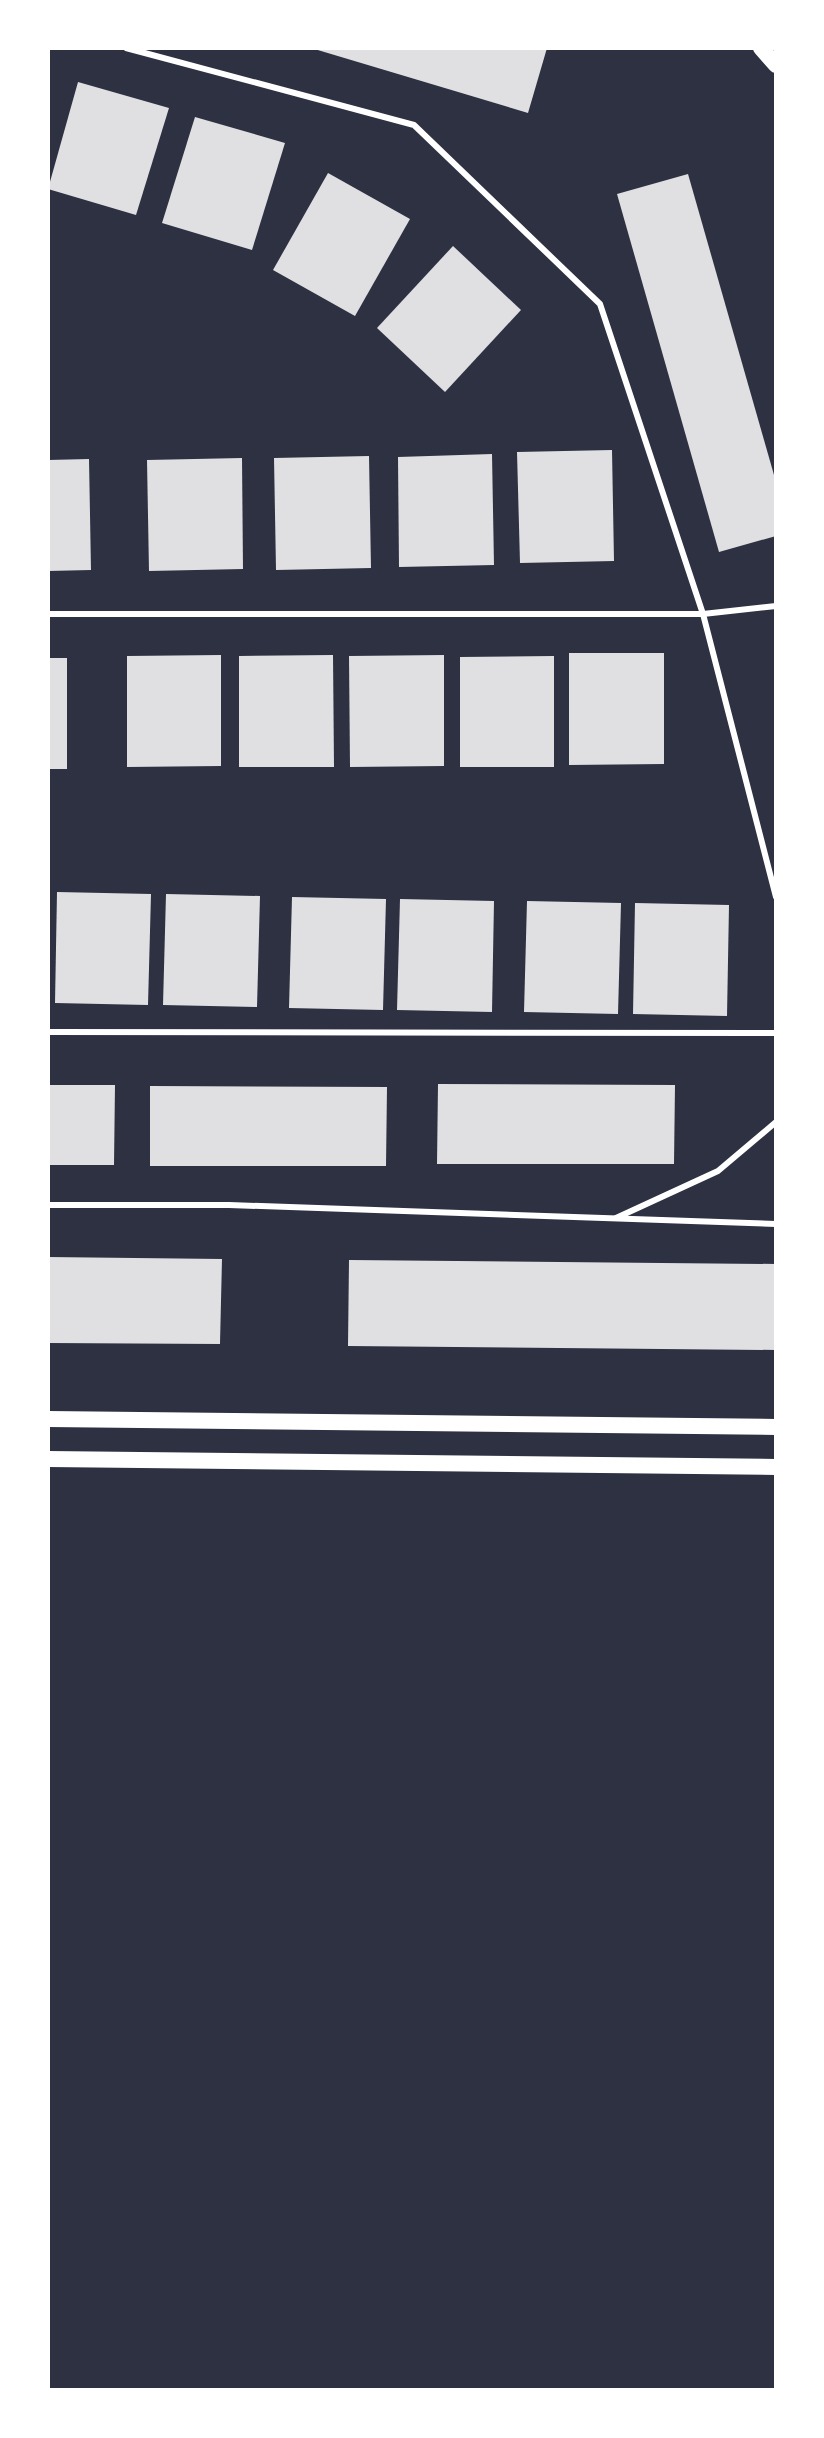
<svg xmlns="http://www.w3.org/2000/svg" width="824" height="2438" font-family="Rubik,sans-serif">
<rect width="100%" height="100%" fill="#2d3142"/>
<g fill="#e0e0e3">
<path d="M311 48H547L528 113Z"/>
<path d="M78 82 169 108 136 215 48 189Z"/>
<path d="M195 117 285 143 252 250 162 223Z"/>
<path d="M328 173 410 219 355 316 273 270Z"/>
<path d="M688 174 776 482V536L719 552 617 194Z"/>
<path d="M453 246 521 310 445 392 377 328Z"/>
<path d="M612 450 614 561 520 563 517 452Z"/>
<path d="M492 454 494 565 399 567 398 457Z"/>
<path d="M369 456 371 568 276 570 274 458Z"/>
<path d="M242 458 243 569 149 571 147 460Z"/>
<path d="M89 459 91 570 48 571V460Z"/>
<path d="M569 653H664V764L569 765Z"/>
<path d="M221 655V766L127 767V656Z"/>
<path d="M333 655 334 767H239V656Z"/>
<path d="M444 655V766L350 767 349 656Z"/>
<path d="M554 656V767H460V657Z"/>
<rect x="48" y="658" width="19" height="111"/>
<path d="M57 892 151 894 148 1005 55 1003Z"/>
<path d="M166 894 260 896 257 1007 163 1005Z"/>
<path d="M292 897 386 899 383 1010 289 1008Z"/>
<path d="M400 899 494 901 492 1012 397 1010Z"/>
<path d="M527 901 621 903 618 1014 524 1012Z"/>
<path d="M635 903 729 905 727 1016 633 1014Z"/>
<path d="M438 1084 675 1085 674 1164H437Z"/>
<path d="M48 1085H115L114 1165H48Z"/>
<path d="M150 1086 387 1087 386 1166H150Z"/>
<path d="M48 1257 222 1259 220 1344 48 1343Z"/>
<path d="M349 1260 776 1264V1350L348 1346Z"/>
</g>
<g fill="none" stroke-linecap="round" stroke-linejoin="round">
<g stroke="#fff" stroke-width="6">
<path d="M126 48 414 125 600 304 703 614 776 897"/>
<path d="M48 614H703L776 606"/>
<path d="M48 1032 776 1033"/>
<path d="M48 1205H229L776 1224"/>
<path d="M616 1218 718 1171 776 1122"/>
</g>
<g stroke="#fff" stroke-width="16">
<path d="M761 48 776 65"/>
<path d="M48 1419 776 1427"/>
<path d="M48 1459 776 1467"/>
</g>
</g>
<rect width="824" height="2438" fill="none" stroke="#ffffff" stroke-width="100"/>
</svg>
